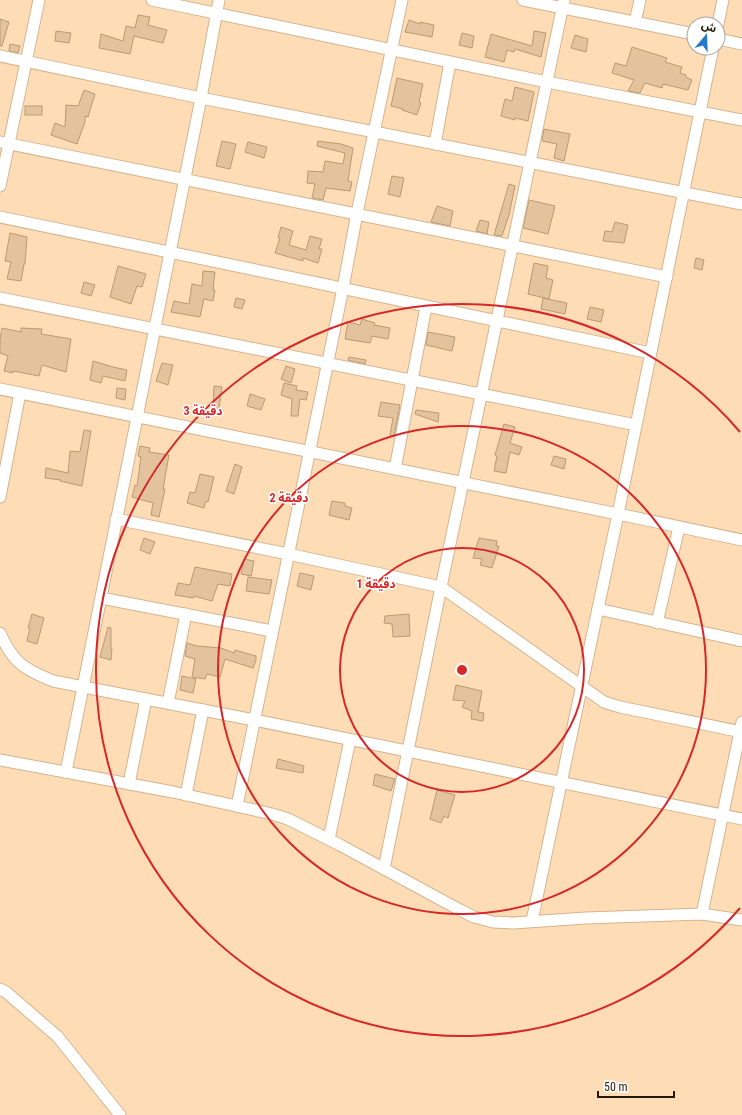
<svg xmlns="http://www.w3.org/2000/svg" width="742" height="1115" font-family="'Roboto Condensed','Noto Sans Arabic',sans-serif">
<rect width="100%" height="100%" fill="#feddb6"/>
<g fill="#e3c39d" stroke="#b99a75">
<path d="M138 15 150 17 148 25 167 30 163 43 134 36 130 54 99 48 101 34 123 41 126 26 135 28Z"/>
<path d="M0 19 9 22 2 46H0Z"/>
<path d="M409 20 420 24V22L434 25 432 37 405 32Z"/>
<path d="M56 31 71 33 69 43 55 41Z"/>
<path d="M534 31 546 33 541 57 515 49 514 52 507 50 504 62 485 57 491 34 532 46Z"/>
<path d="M462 33 474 36 472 48 459 45Z"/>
<path d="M575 35 588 39 586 52 571 48Z"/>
<path d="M10 44 20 46 18 53 9 51Z"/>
<path d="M632 47 667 58 665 62 682 67 680 73 686 75V77L692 80 688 90 663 84 662 88 645 83 640 93 628 91 634 80 612 73 615 63 626 66Z"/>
<path d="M397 78 423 84 419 102 421 103 417 115 402 110 403 109 391 106Z"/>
<path d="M515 87 534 92 528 121 515 118V120L501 116 505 99 512 101Z"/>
<path d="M84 90 95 94 88 117 85 116V122L77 144 51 135 55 123 65 127 66 105 78 106Z"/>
<rect x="25" y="106" width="17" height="9"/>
<path d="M544 129 570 134 564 161 554 158 557 144 542 141Z"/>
<path d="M222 141 236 144 230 169 216 166Z"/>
<path d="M318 141 341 144 353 148 348 181 352 182 350 191 326 188 323 200 312 198 315 184 307 183 308 171 323 172 325 161 343 164 345 153 317 146Z"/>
<path d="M248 142 267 147 264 158 245 152Z"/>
<path d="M392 176 404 178 400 197 388 194Z"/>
<path d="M509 184 515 186 509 215 502 236 494 235Z"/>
<path d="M529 200 555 206 548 234 523 228Z"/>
<path d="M437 206 453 211 450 226 431 222Z"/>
<path d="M480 220 489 222 487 234 476 231Z"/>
<path d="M615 222 628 225 624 243 603 241 605 231 612 232Z"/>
<path d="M281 227 293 231 289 245 306 250 310 236 322 239 319 249H322L318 263 303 258V261L275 253 280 238H278Z"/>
<path d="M10 233 27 237 25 264H24L21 281 7 279 11 262 5 261Z"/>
<path d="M696 258 704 260 702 270 694 268Z"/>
<path d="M534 263 548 266 546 278 553 280 549 299 528 294Z"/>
<path d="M118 266 146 274 142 287 137 286 131 304 110 297Z"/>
<path d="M203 271 215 272 213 290H215L213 301 204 299 200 317 171 312 174 301 189 304 192 284 202 286Z"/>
<path d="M84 282 95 285 91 296 81 293Z"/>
<path d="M236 298 245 300 242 309 234 307Z"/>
<path d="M543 298 567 303 565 314 541 309Z"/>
<path d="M590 307 604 310 601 322 587 319Z"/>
<path d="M362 319 375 323 374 325 390 328 388 339 372 336 370 343 345 339 348 322 360 325Z"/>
<path d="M2 328 21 332V328L42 329 41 334 71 339 66 372 42 365 39 376 13 371V373L4 371 8 356 0 353V339Z"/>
<path d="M428 332 455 337 452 351 426 345Z"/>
<path d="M349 357 366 360 365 364 348 360Z"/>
<path d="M93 361 113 367 127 370 125 381 103 376 101 383 90 380Z"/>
<path d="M162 363 173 365 168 385 156 381Z"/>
<path d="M286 366 295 369 291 383 281 379Z"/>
<path d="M284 383 297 386 296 390 308 392 306 400 300 399 298 416H291L292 399 281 395Z"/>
<path d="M214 386 222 387 219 409H213Z"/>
<path d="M117 388 126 389 125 400 116 398Z"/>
<path d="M250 394 265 399 261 410 247 406Z"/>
<path d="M381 402 400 405 394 436 390 435 393 418 378 416Z"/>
<path d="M416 410 439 413 438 422 415 414Z"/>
<path d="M504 424 515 427 510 443 522 447 519 455 510 452 506 473 494 471 497 456 495 455Z"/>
<path d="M84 430 91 431 82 486 60 481 61 480 45 478 46 468 68 473 70 451 80 452Z"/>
<path d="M140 446 150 448 149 452 169 455 163 489H165L159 517 151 515 153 503 132 497 135 485 137 486 141 457 138 456Z"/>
<path d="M554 456 566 459 564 469 551 465Z"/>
<path d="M235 464 242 467 234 494 226 491Z"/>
<path d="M200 474 214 477 208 502 206 501 204 508 187 503 190 492 195 493Z"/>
<path d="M332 501 345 503V506L352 508 349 520 329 515Z"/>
<path d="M144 538 155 542 150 554 140 550Z"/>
<path d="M479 538 497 541 496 546H499L492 568 480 565 482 559 473 558Z"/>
<path d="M244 559 254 561 251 576 241 574Z"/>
<path d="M195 567 232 574 230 586 218 584 212 601 194 596V598L175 595 178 583 190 585Z"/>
<path d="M300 573 314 576 311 590 297 586Z"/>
<path d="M248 577 272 580 269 594 246 591Z"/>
<path d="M32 614 44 618 37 644 27 641 30 628H28Z"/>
<path d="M409 614 410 636 393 637 392 624 384 623 385 616Z"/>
<path d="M108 627 111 628V649H112L111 660 100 657Z"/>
<path d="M187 643 197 646 221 648 234 653 235 650 256 656V660L253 668 225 659 220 677 207 674 205 679 192 677 195 659 185 656Z"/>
<path d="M182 676 196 679 193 693 180 690Z"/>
<path d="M456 685 482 691 478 712 484 713 483 721 471 719 472 711 462 707 465 701 453 700Z"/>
<path d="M278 759 304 766 303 773 276 768Z"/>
<path d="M375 774 395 779 391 791 373 785Z"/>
<path d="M437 790 455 795 448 818 444 816 441 823 430 819Z"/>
</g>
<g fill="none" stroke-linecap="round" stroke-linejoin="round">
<g stroke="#d4b48e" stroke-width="13">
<g id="minor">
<path d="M152 0 547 82 742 120"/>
<path d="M523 0 694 34"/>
<path d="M635 22 640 0"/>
<path d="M718 24 723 0"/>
<path d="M718 39 742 44"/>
<path d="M0 56 201 98 742 204"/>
<path d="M0 142 667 277"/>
<path d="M435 144 450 62"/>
<path d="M0 186 39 0"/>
<path d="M0 217C217 261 433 308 650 353"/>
<path d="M0 298 636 425"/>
<path d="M0 389 618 514 742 540"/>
<path d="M395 469 426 307"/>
<path d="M0 497 20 393"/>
<path d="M116 519 288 554 441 587 604 702 620 707 742 732"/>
<path d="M101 598 272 631"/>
<path d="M598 609 742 641"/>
<path d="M657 623 679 527"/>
<path d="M0 633C13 663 24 669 53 681L254 720 742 819"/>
<path d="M168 703 186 614"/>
<path d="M0 760 173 792 272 814 288 819 340 845 460 910 474 917 493 922 513 923 586 918 702 914 742 920"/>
<path d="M66 772 201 98 219 0"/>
<path d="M129 784 146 699"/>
<path d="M186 795 203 710"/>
<path d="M237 806 343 288 357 213 402 0"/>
<path d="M329 839 350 740"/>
<path d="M384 869 441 587 564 0"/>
<path d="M702 914 742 722"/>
<path d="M532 921 618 514 713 48"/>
<path d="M0 989 6 992 58 1037 120 1115"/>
</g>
</g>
<use href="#minor" stroke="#fff" stroke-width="11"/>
</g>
<g fill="none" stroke="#d62828" stroke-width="2">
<circle cx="462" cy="670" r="122"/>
<circle cx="462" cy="670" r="244"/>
<path d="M740 908A366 366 0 1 1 740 432"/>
</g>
<circle cx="462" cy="670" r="6" fill="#d62828" stroke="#fff" stroke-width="2"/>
<g font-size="12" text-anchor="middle" font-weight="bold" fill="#d62828" stroke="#fff" stroke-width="3" stroke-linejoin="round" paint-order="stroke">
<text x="203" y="415">3 دقيقة</text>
<text x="289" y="502">2 دقيقة</text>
<text x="376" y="588">1 دقيقة</text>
</g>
<g transform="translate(706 36) rotate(19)"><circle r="19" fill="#ffffff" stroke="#a8a39d"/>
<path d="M0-3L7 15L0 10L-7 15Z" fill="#2779c8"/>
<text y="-6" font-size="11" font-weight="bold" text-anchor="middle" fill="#25190a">ش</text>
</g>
<path d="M598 1091v6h76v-6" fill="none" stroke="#25190a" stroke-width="2"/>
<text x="604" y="1091" font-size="12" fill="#25190a" stroke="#ffffff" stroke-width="3" paint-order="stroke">50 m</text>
</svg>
